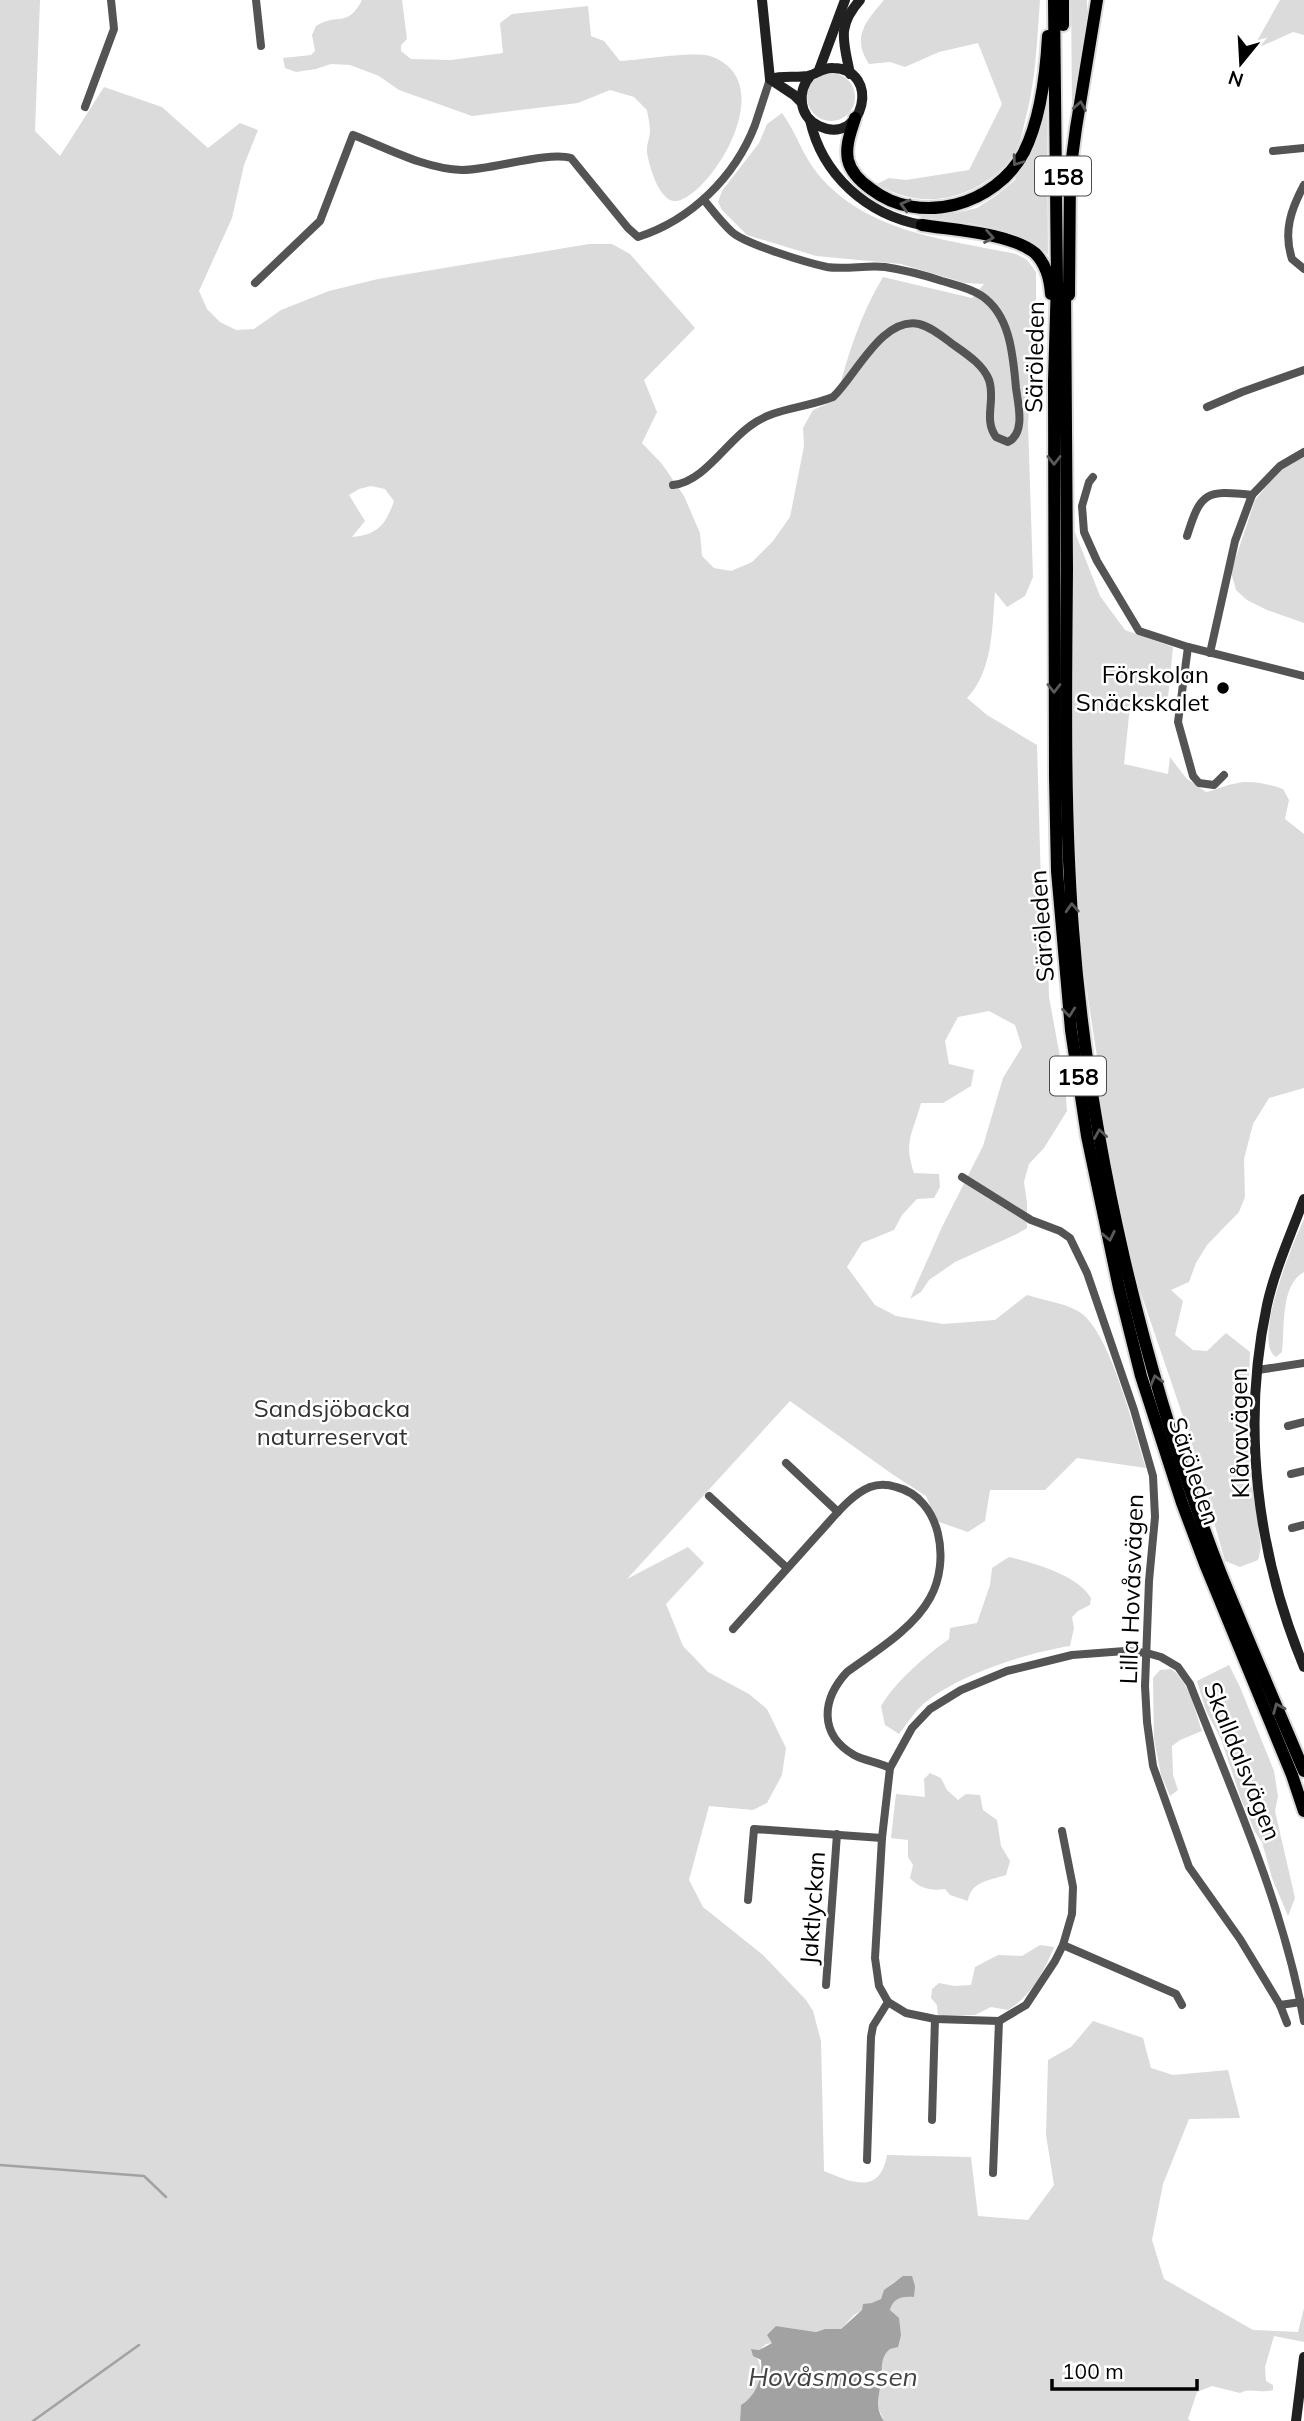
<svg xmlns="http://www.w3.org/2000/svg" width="1304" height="2421" font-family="Mulish,sans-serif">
<rect width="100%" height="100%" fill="#fff"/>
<g fill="#dbdbdb" fill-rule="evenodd">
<path d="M0 0H40L35 131 60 156 104 87 162 107 208 148 240 123 258 130 244 165 232 218 199 291 207 309 220 322 236 330 254 329 281 310 329 291 378 279 589 244H612L630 254 695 328 644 380 657 412 642 443 662 464 684 496 700 533 702 556 714 568 731 571 752 562 773 541 790 517 804 446 803 428 813 410 836 400C847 357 860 315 883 277L972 298 984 284 965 283 901 264 816 256 747 235 722 210 718 202 722 191 759 143 767 124 782 113C796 132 802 154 817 173 866 233 945 239 1016 254L1027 260 1036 272V329L1028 423 1033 577 1025 596 1007 607 995 592C992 628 993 671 967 698L987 715 1037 745 1041 884 1048 957 1049 997 1065 1084 1067 1111 1044 1148 1029 1164 1024 1182 1027 1203V1228L1017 1234 955 1262 929 1280 921 1292 910 1299 942 1227 983 1146 1003 1078 1022 1047 1015 1025 989 1011 958 1017 945 1041 949 1064 974 1070 971 1086 943 1103H921C913 1133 903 1142 914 1173L939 1174 940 1187 934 1198 917 1199 902 1215 894 1230 862 1243 847 1267 875 1305 896 1316 943 1324 995 1320 1027 1295C1043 1300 1064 1303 1078 1311 1110 1329 1134 1431 1146 1468L1077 1458 1045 1490H990L985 1521 968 1532 936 1521 926 1496 892 1474 790 1401 627 1579 688 1547 704 1563 666 1604 683 1646 708 1672 749 1694 767 1709 786 1748 782 1775 767 1803 753 1810 709 1806 689 1880 703 1907 763 1955 806 2000 813 2011 821 2041 824 2171C853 2183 880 2195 887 2155L971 2157 978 2216 1028 2220 1054 2185 1046 2135 1048 2060 1071 2047 1093 2021 1143 2038 1151 2068 1173 2075 1228 2070 1240 2118 1189 2119 1163 2184 1152 2240 1164 2279 1253 2330 1298 2332 1304 2308V2342L1274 2336 1265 2367 1266 2381 1273 2385V2390C1261 2394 1251 2387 1240 2393L1212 2386 1197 2392 1188 2419 1191 2421H884L877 2405V2394L881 2383V2361L890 2348 893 2314 890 2310 892 2303 912 2279 911 2276C897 2277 886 2286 881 2299L854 2315 841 2329H825L816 2332 776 2326 773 2343 766 2344 759 2350 751 2349C768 2368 762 2392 741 2405L740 2421H0ZM371 486 385 489 394 501C386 524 378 535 352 537L365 521 349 495 359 489Z"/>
<path d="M362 0H402L407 39 401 45V51L411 59 451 60 503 53 500 23 512 14 588 6 591 36 604 41 620 61C641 60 692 51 710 56 789 83 698 214 670 200 657 193 649 166 647 152 646 145 650 138 650 131 650 124 648 117 647 110L634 97 610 90 578 103 472 116 399 90 379 76 350 65 331 64 316 69 296 72 285 68 283 58 311 55 315 51 312 35 316 26C338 12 347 29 362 0Z"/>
<path d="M884 0H1040C1037 40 1036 78 1026 117 1023 127 1022 139 1017 148 1005 172 979 189 954 196 928 203 899 198 877 184L889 178 906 180 969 170 1002 104 978 43 939 52 905 67 890 62 869 64C851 37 866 21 884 0Z"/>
<path d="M1071 0H1087V15L1072 109Z"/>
<path d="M1280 0H1304V35L1293 32 1262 46 1257 41Z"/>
<circle cx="831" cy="97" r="24"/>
<path d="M1047 102 1048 255C1020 224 957 223 917 216L955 213 977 208 997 195 1015 180Z"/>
<path d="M1304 454V623L1267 610 1247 600 1236 590 1231 572 1255 500 1279 471Z"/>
<path d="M1074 530 1100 596 1125 630 1173 647 1167 708 1130 706 1124 764 1168 774 1170 757 1186 778 1206 792C1216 790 1223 786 1233 784 1249 779 1268 784 1283 789L1289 800 1285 819 1304 834V1088L1269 1098 1253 1124 1244 1159 1245 1197 1239 1212 1207 1245 1196 1263 1189 1282 1171 1290 1183 1301 1175 1335 1193 1350 1207 1351 1226 1333 1250 1352 1247 1444 1261 1547 1258 1560 1240 1567 1225 1561 1190 1437 1134 1273 1098 1097 1101 1083 1079 939 1069 719Z"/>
<path d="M1304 1219V1272C1280 1285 1285 1328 1282 1352L1276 1357C1251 1342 1294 1241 1304 1219Z"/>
<path d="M1009 1557C1034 1563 1078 1575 1091 1598L1090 1605 1078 1611 1072 1617 1074 1628 1070 1646C1026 1653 963 1673 927 1701 916 1709 908 1723 899 1734L885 1725 881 1706C896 1681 924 1657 949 1639L950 1628 977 1623 990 1585 992 1568Z"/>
<path d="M1229 1665 1240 1687 1274 1771 1278 1796 1275 1811 1295 1898 1288 1916 1272 1878 1262 1842 1255 1832 1241 1799 1221 1739 1206 1711 1197 1681Z"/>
<path d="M1171 1669C1189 1680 1195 1712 1202 1731L1180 1740 1172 1746 1173 1775 1178 1790 1170 1796 1161 1775 1154 1739 1153 1678 1160 1670Z"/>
<path d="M930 1773 941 1778 947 1790 958 1800 966 1794 980 1795 983 1810 997 1820 1001 1846 1010 1861 1006 1875C990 1880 970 1882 968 1901L950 1895 945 1889C932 1891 920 1889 910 1878L913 1865 908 1857V1840L891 1838 896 1794 925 1797 924 1779Z"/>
<path d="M1040 1945 1054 1947C1044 1972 1031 1996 1008 2010L991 2007 975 2015 938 2016 937 2005 931 1998 932 1989 939 1983 954 1986 971 1985 975 1967 998 1955 1022 1956Z"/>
</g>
<path fill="#a2a2a2" d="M903 2276H912L915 2286 914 2297C902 2296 893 2298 890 2310L899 2318 901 2335 898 2347 890 2349C879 2359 883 2368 881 2381 879 2397 874 2406 884 2421H740L741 2405C756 2396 763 2378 761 2360L753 2356 751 2349 759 2350 772 2343 767 2335 776 2326 816 2332 825 2329H841L862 2310 863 2304 872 2303 881 2299 884 2290Z"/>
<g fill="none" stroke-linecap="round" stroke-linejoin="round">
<g stroke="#a2a2a2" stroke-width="2.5">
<path d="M0 2165 144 2176 166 2197"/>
<path d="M33 2421 139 2345"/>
</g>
<g stroke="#dbdbdb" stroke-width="16">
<g id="primary">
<path d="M1054 0 1057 281 1054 381 1055 777 1057 871 1071 1030 1087 1136 1119 1288 1141 1376 1182 1503 1205 1564 1292 1775 1304 1811"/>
<path d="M1063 25V0"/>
<path d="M855 118C851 132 845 145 848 160 851 173 861 182 871 189 920 227 996 205 1024 152 1041 118 1046 73 1048 36"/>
<path d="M922 225C952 230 1011 233 1035 253 1046 264 1050 279 1051 294"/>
<path d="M1065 288C1066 382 1067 476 1067 570 1066 689 1064 809 1073 929 1089 1143 1143 1374 1221 1574 1248 1640 1276 1705 1304 1771"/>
<path d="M1069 295 1070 173 1076 128 1097 0"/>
</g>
</g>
<g stroke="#545454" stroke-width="8">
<path d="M256 0 261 46"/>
<path d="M85 107 114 29 111 0"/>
<path d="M1273 151 1304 148"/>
<path d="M1304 185C1291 209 1283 232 1292 259L1304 269"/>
<path d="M255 283 320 221 353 135C387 148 425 169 462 170 491 170 548 151 571 158L628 228 638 237C691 220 735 177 755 125 760 110 765 94 770 79"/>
<path d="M1207 407 1242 392 1304 370"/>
<path d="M1093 477 1089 482 1082 506 1084 532 1097 561 1139 631 1188 647 1304 676"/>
<path d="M673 485C703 482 725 444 750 426 773 408 806 408 833 397 855 377 882 316 919 324 931 327 942 336 951 343 965 353 983 364 989 380 996 400 983 419 996 437L1008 442C1026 433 1018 404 1016 388 1013 357 1011 316 982 296 971 288 955 285 942 281 924 275 905 270 885 267 866 265 845 270 827 267 808 263 745 244 732 232 722 223 713 211 704 200"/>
<path d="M1187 536C1201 492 1205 490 1252 495"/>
<path d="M1188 647 1178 722 1193 776 1199 783 1214 785 1224 775"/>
<path d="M1210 653 1235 541 1252 495 1280 466 1304 452"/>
<path d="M962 1177 1031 1220 1060 1231 1070 1238 1087 1273 1134 1410 1153 1476 1155 1517 1149 1581 1145 1686 1147 1722 1153 1766 1189 1867 1240 1939 1280 2005 1287 2023"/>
<path d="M1258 1370 1304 1363"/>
<path d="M1288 1426 1304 1422"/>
<path d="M786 1463 838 1512"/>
<path d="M1291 1474 1304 1471"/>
<path d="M709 1496 787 1568"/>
<path d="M1292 1528 1304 1525"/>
<path d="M733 1629C762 1597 790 1565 819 1533 833 1518 850 1495 870 1487 878 1484 887 1484 896 1487 941 1498 951 1561 930 1598 913 1629 876 1651 847 1672 822 1699 818 1734 854 1755 865 1761 878 1762 890 1768"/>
<path d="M1062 1831 1073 1887 1072 1914 1063 1945 1055 1961 1026 2005 999 2021 935 2019 906 2013 888 2002 879 1986 875 1958 882 1838 890 1768 912 1728 930 1709 961 1690 1007 1671 1072 1655 1125 1651 1147 1653 1161 1657 1178 1667 1190 1684C1233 1795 1283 1903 1304 2021"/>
<path d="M748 1900 754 1829 882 1838"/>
<path d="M1063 1945 1176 1994 1182 2005"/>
<path d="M826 1985 837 1834"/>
<path d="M1280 2005 1301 2002"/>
<path d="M932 2120 935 2019"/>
<path d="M867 2160 871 2037 873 2026 888 2002"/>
<path d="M993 2173 999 2021"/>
</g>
<g stroke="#212121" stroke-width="10">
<path d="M762 0 770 79 794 95 802 103"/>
<path d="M819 70 845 0"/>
<path d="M850 74C844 42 836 27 860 0"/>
<path d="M770 79C783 75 795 78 808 76 817 74 823 67 833 68 882 69 864 147 819 126 798 116 797 91 811 75"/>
<path d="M810 120C822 175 867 215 922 225"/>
<path d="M1304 1199C1291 1234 1275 1269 1267 1305 1241 1426 1257 1554 1304 1667"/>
<path d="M1296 2421 1304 2357"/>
</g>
<use href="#primary" stroke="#000" stroke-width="12"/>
</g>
<defs><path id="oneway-chevron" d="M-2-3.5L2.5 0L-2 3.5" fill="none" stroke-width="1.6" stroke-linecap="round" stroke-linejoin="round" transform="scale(1.75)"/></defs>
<g stroke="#595959">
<use href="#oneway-chevron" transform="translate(1080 106) rotate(-80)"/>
<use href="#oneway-chevron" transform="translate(1017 161) rotate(126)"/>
<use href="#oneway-chevron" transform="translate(905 205) rotate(-165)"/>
<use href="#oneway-chevron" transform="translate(989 237) rotate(10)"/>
<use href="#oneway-chevron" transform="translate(1054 460) rotate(90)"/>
<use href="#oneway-chevron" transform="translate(1054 688) rotate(90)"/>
<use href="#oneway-chevron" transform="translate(1072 908) rotate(-93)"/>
<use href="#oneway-chevron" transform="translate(1069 1012) rotate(84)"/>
<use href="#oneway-chevron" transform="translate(1100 1134) rotate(-99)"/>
<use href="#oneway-chevron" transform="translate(1109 1236) rotate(78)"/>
<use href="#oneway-chevron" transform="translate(1156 1380) rotate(-106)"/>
<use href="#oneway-chevron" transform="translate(1278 1708) rotate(-113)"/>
</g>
<circle fill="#000" stroke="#fff" stroke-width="2.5" cx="1223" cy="688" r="7"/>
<g text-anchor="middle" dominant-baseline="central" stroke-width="5" stroke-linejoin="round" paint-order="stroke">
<g fill="#fff" stroke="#4c4c4c" stroke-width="2">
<rect x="1035" y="156.5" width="56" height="39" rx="5"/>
<rect x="1050" y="1056.5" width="56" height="39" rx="5"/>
</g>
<g font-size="23" font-weight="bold" fill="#000">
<text x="1063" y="176">158</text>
<text x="1078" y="1076">158</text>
</g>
<g font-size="24" fill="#000" stroke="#fff">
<text transform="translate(1034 357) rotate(-89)">Säröleden</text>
<text transform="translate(1041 926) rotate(-94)">Säröleden</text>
<text transform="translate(1239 1433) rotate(-91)">Klåvavägen</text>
<text transform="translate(1195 1471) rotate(71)">Säröleden</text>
<text transform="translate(1131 1589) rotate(-88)">Lilla Hovåsvägen</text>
<text transform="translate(1243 1761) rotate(68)">Skalldalsvägen</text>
<text transform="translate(812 1908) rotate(-86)">Jaktlyckan</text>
</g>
<g font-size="24" fill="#000" stroke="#fff" text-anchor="end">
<text x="1209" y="674">Förskolan<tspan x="1209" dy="28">Snäckskalet</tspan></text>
</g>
<g font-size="24" fill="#323232" stroke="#fff">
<text x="332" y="1408">Sandsjöbacka<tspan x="332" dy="28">naturreservat</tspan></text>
</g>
<g font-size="26" font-style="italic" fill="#434343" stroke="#fff">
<text x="833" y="2376">Hovåsmossen</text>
</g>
</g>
<g transform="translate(1241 63) rotate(198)" stroke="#ffffff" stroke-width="5" paint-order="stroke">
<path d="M0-5L12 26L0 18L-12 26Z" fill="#000000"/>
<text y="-10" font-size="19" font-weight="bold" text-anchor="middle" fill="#000000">N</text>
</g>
<path d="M1052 2379v10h145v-10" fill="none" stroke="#000000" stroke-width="3.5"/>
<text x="1062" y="2379" font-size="21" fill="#000000" stroke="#ffffff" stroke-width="5" paint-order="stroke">100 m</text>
</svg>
